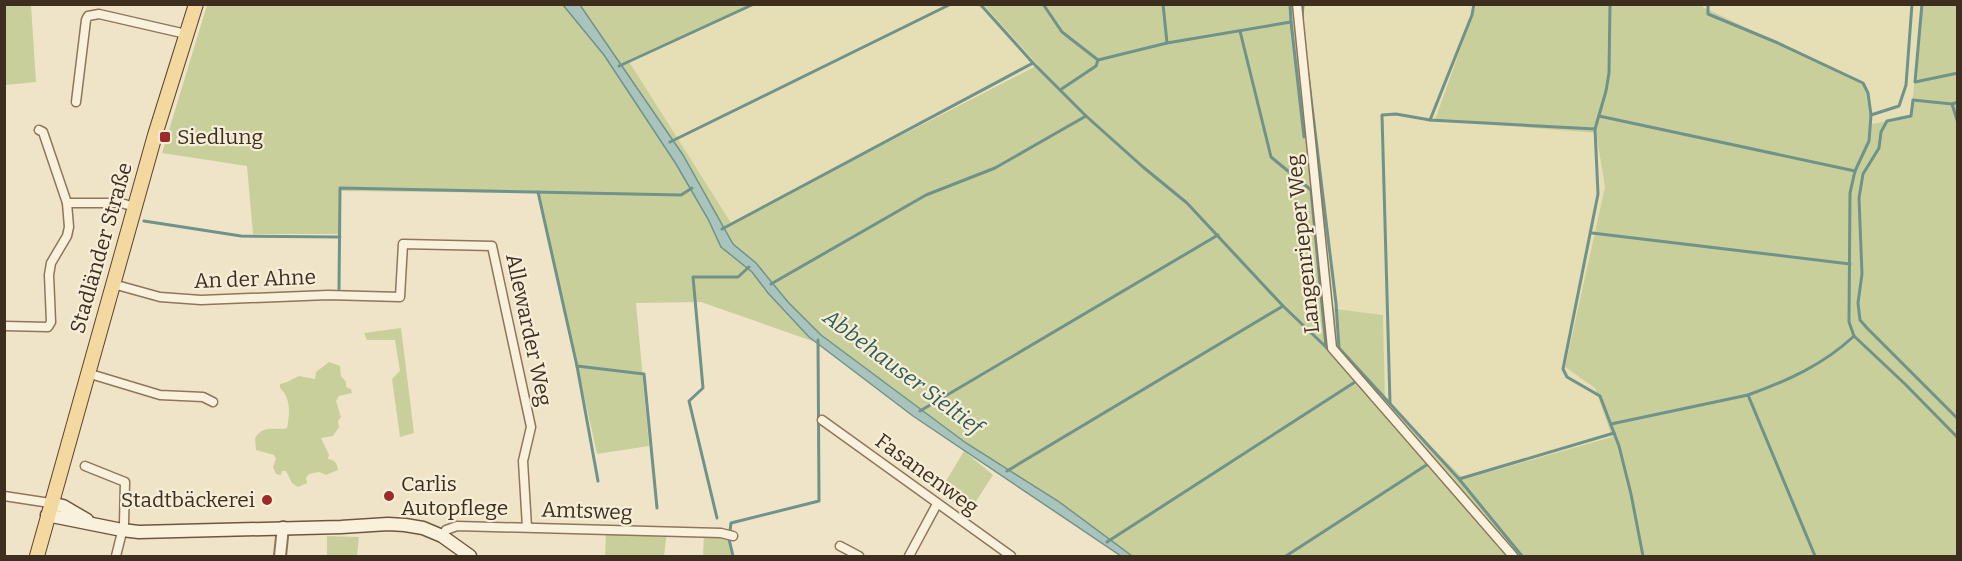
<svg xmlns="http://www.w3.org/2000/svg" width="1962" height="561" font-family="Bitter,serif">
<rect width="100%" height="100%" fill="#f0e4c8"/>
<g fill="#e6deb5">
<path d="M984 4 1038 64 730 223 628 60 750 5Z"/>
<path d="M1703 4 1922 5 1911 116 1872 124 1866 85 1703 7Z"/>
<path d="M1299 5H1476L1436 120 1596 133 1605 187 1565 367 1595 388 1612 437 1464 479 1385 401 1383 315 1328 308 1294 25Z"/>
</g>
<g fill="#c9cf9b">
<path d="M5 4 31 5 36 82 5 85Z"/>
<path d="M207 5H563L604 55 676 164 708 219 721 247 752 272 768 293 809 337 818 343 701 302 636 303 649 446 597 454 539 193 339 191V234H253L247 166 162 153Z"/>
<path d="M580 5H750L628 60 731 223 1038 65 984 5H1299L1294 25 1328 308 1383 315 1385 401 1464 479 1612 437 1595 388 1565 367 1605 187 1596 133 1435 120 1476 5H1703V7L1866 85 1872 124 1911 116 1922 5H1957V556H1132L1058 501 966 443 821 335 788 302 756 263 733 244 683 155Z"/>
<path d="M401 328 414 433 400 437 392 379 400 371 395 340H367L364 333Z"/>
<path d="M329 362 340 366 341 376 346 382V387L351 389 352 393 339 396 336 401 341 417 338 421 339 427 333 436 321 438 329 455 328 459C335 460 337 463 338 470L326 475 319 472 309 474 306 478 307 483 298 487 292 483 286 471H282L281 475 276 474 273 467 276 459 274 455 256 450 255 438C264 424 274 431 287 428 290 414 291 398 280 388V384L287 382 299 376 315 379 316 372Z"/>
<path d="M964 451 993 475 969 512 939 493Z"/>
<path d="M606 530 667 531 664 556H605Z"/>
<path d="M704 535 729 539 734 556H703Z"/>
<path d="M327 536 359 537 357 556H327Z"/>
</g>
<path fill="#a9c4bc" stroke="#6f938a" stroke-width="1.5" d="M563 5H580L683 155 733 244 756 263 788 302 821 335 966 443 1058 501 1132 556H1121L913 416 809 337 768 293 752 272 721 247 708 219 676 164 604 55Z"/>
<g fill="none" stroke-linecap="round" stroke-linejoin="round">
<g stroke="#6f938a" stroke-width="3">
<path d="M980 4 1033 63 1086 116 1143 167 1187 203 1283 306 1326 347 1389 419"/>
<path d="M1043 4 1062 32 1098 60"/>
<path d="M1163 4 1167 43"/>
<path d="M1290 4 1291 22 1304 137"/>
<path d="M1610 4 1609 73 1606 91 1595 129 1598 194 1563 369 1567 377 1600 396 1619 446 1631 494 1643 556"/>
<path d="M1708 4V14L1778 43 1863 83 1868 93 1871 115 1869 141 1855 171 1850 193 1849 322 1854 336 1905 384 1958 438"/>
<path d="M1922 4 1915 82 1958 73"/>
<path d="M1302 20 1303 4"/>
<path d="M1240 31 1271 157 1311 190 1326 347"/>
<path d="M619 66 754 4"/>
<path d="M1308 74 1336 303 1339 348 1459 479 1522 556"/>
<path d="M1060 90 1096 66 1098 60 1167 43 1291 22"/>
<path d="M1958 102 1952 104 1913 100 1911 116 1887 121 1881 132 1879 148 1863 174 1859 198 1862 274 1858 303 1860 320 1867 328 1958 419"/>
<path d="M1952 104 1958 123"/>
<path d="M1871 115 1899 106 1906 85 1912 4"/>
<path d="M1599 116 1855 171"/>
<path d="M1430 120 1472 15 1474 4"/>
<path d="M670 142 951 4"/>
<path d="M538 192 577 366 598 481"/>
<path d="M144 221 241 236 340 237"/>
<path d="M722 229 1033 63"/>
<path d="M1592 233 1850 264"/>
<path d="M771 284 926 195 995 168 1086 116"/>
<path d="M339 289 340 188 681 195 692 188"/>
<path d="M577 366 644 374 657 508"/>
<path d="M1748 395 1815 556"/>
<path d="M1390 403 1382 115 1396 114 1430 120 1595 129"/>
<path d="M920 411 1218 235"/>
<path d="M1611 424 1748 395C1787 381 1823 365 1854 336"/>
<path d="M1007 471 1283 306"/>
<path d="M1459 479 1614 433"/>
<path d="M717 518 689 401 703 388 693 277H738L749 267"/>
<path d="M1107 542 1355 382"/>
<path d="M733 556 729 539 731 523 819 501 818 340"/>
<path d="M1286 556 1428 464"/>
</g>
<g stroke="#8d765c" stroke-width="11">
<g id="minor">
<path d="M1297 4 1332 348 1513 556"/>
<path d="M76 102 86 20 88 16 99 14 186 34"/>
<path d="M39 130 43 132 67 203H121L135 207"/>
<path d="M113 284 160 297 201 300 328 295 400 297 403 244 492 246 531 427 523 461 527 527"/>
<path d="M5 326 48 327 51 322 49 275 51 263 67 236 69 227 67 203"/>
<path d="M87 373 160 395 203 397 213 402"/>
<path d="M822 420 1011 556"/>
<path d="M85 466 125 482 124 524 116 556"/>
<path d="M4 496 50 503"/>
<path d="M442 536 446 530 457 526 721 533 733 536"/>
<path d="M840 546 859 556"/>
<path d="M909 556 937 504"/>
</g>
</g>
<g stroke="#8d765c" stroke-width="14">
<path id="tertiary" d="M280 556 283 527"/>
</g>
<g stroke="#6f573f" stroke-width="15">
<g id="secondary">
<path d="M50 503 63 506 87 520"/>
<path d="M47 515 122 530 139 532 341 527 388 524 405 525 423 528 442 536 470 556"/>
</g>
</g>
<g stroke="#5b4430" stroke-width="16">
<path id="primary" d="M37 556 155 135 196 4"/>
</g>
<use href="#minor" stroke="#faf1dc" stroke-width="8"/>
<use href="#tertiary" stroke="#faf1dc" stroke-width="10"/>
<use href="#secondary" stroke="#faf1dc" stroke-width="12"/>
<use href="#primary" stroke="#f3d9a0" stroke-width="14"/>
</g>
<g fill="#9e2a2b" stroke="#f7eed8" stroke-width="2">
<rect x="159" y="131" width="12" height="12" rx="3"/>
<circle cx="389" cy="496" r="6"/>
<circle cx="267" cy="500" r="6"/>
</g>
<g text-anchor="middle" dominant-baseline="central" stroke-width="4.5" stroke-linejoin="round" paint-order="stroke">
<g font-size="21" fill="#3d2e20" stroke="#f7eed8" text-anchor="start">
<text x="177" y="137">Siedlung</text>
<text x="401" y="484">Carlis<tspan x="401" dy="24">Autopflege</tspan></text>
<text x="255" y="500" text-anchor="end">Stadtbäckerei</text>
</g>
<g font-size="21" fill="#3d2e20" stroke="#f7eed8">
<text transform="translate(1303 244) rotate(-96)">Langenrieper Weg</text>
<text transform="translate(101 248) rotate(-74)">Stadländer Straße</text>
<text transform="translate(255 279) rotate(-2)">An der Ahne</text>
<text transform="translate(529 330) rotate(78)">Allewarder Weg</text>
<text transform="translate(927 474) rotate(36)">Fasanenweg</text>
<text transform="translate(587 511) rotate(2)">Amtsweg</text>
</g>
<g font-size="22" font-style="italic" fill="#2f5d5a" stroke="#f7eed8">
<text transform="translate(903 372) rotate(37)">Abbehauser Sieltief</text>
</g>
</g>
<rect width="1962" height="561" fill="none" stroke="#3d2e20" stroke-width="12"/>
</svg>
